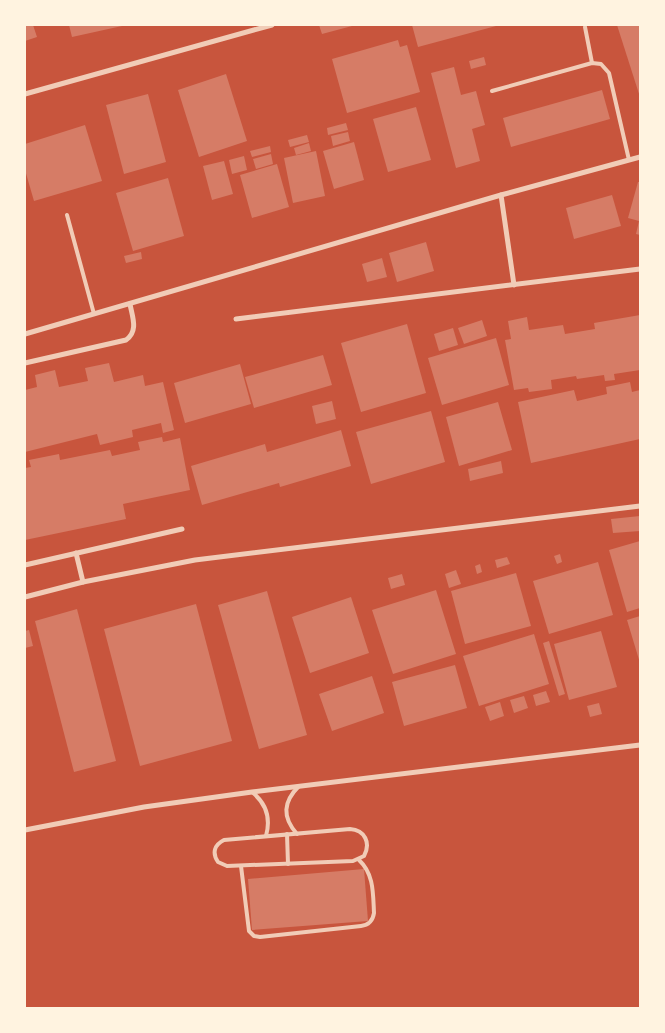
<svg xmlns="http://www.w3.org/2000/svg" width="665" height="1033" font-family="Quicksand,sans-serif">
<rect width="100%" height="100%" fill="#c8553d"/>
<g fill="#d67c66">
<path d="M25 25H33L37 37 25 41Z"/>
<path d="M69 25H122V26L72 37Z"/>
<path d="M319 25H352V26L322 34Z"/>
<path d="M412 25H496V26L418 47Z"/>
<path d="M617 25H640V97Z"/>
<path d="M398 40 400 47 407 45 420 92 347 113 332 59Z"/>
<path d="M484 57 486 65 471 69 469 61Z"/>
<path d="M454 67 461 95 476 91 485 125 472 129 480 161 456 168 431 73Z"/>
<path d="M226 74 247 141 199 157 178 90Z"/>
<path d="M602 90 610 119 511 147 503 118Z"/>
<path d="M148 94 166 162 124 174 106 105Z"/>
<path d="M416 107 431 160 388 172 373 119Z"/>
<path d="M346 123 348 130 328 135 327 128Z"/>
<path d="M85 125 102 181 34 201 25 170V144Z"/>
<path d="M348 132 350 141 333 146 331 136Z"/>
<path d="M307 135 309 142 290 147 288 140Z"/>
<path d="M354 142 364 180 334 189 323 151Z"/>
<path d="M309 143 311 151 296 155 294 148Z"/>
<path d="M270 146 271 152 252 157 250 151Z"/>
<path d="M316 151 325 196 293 203 284 158Z"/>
<path d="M271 154 273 164 256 169 253 159Z"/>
<path d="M244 156 247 170 232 174 229 160Z"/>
<path d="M224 161 233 194 212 200 203 166Z"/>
<path d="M277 164 289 207 252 218 240 175Z"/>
<path d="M168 178 184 236 133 251 116 193Z"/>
<path d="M638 182H640V235L636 234 639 221 628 218Z"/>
<path d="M612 195 621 226 574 239 566 208Z"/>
<path d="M426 242 434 271 397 282 389 253Z"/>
<path d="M141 252 142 259 126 263 124 256Z"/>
<path d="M382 258 387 277 367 282 362 264Z"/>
<path d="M640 315V370L614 374 615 380 605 381 604 375 577 379 576 376 551 380 552 389 529 392 528 388 514 390 505 340 511 339 508 321 527 317 529 330 563 325 565 334 595 329 594 323Z"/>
<path d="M482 320 487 336 464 344 458 328Z"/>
<path d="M407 324 426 393 361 412 341 343Z"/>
<path d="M453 328 458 345 439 351 434 334Z"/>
<path d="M496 338 509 385 442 405 428 358Z"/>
<path d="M323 355 332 385 254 408 245 377Z"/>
<path d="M109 363 114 382 143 375 145 386 163 382 174 430 163 433 161 423 132 430 133 437 100 445 97 434 25 452V390L37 387 35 375 55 370 59 387 88 381 85 368Z"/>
<path d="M240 364 251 404 185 423 174 383Z"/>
<path d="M630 382 632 392 640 390V439L531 463 518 402 574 390 577 401 607 394 606 387Z"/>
<path d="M332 401 336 419 316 424 312 406Z"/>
<path d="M498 402 512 450 459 466 446 417Z"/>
<path d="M431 411 445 462 371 484 356 432Z"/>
<path d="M341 430 351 466 280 487 279 483 202 505 191 466 265 444 267 452Z"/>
<path d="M162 437 163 442 180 438 190 490 123 504 126 519 25 540V468L31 467 29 460 59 454 60 460 110 450 112 456 140 450 138 442Z"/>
<path d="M501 461 503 473 470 481 468 469Z"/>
<path d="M640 516V531L613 533 611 519Z"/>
<path d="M640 541V608L627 612 609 550Z"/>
<path d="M560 554 562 562 557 564 554 556Z"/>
<path d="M507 557 510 564 497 568 495 560Z"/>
<path d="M598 562 613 615 549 634 533 581Z"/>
<path d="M480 564 482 572 477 574 475 566Z"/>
<path d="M456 570 461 584 449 588 445 574Z"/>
<path d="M516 573 531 626 465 644 451 591Z"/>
<path d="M402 574 405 585 391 589 388 578Z"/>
<path d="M436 590 456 654 393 674 372 610Z"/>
<path d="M267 591 307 735 259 749 218 605Z"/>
<path d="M351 597 369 653 310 673 292 617Z"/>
<path d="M196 604 232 741 140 766 104 629Z"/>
<path d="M77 609 116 761 74 772 35 621Z"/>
<path d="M640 616V663L627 620Z"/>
<path d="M29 630 33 646 25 648V631Z"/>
<path d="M601 631 617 687 569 700 554 644Z"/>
<path d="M534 634 549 684 479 706 463 656Z"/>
<path d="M549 641 565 694 559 696 543 643Z"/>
<path d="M455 665 467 708 404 726 392 682Z"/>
<path d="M372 676 384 713 332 731 319 694Z"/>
<path d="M546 691 550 702 536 706 533 695Z"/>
<path d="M524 696 528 708 514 713 510 700Z"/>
<path d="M500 702 504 716 490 721 485 707Z"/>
<path d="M599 703 602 714 590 717 587 706Z"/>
<path d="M364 869 368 921 252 930 248 879Z"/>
</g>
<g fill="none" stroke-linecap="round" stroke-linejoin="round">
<g stroke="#f1ccb7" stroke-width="4">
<path d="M585 27 592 63"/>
<path d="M492 91 592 63 601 64 609 73 629 160"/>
<path d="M67 215 94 314"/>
<path d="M252 792C267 804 271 818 266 836"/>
<path d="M350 829C365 830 371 843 364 856L353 861 227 866 218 862C212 853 214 845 224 840Z"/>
<path d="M287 834 288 864"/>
<path d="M297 834C282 817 283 802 299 786"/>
<path d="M241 866 249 931 254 936 260 937 361 926C369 925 373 920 374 913 373 893 374 874 359 860"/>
</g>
<g stroke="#f1ccb7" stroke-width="5">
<path d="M25 94 272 25"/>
<path d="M501 195 514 285"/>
<path d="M236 319 640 269"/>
<path d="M25 334 501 195 640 157"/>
<path d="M25 363 126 340C139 331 132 316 130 304"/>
<path d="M76 553 83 582"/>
<path d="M25 565 182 529"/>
<path d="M25 597 83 582 195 560 640 506"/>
<path d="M25 830 144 807 252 792 640 745"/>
</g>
</g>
<rect width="665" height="1033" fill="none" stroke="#fff3e0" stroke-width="52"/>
</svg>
